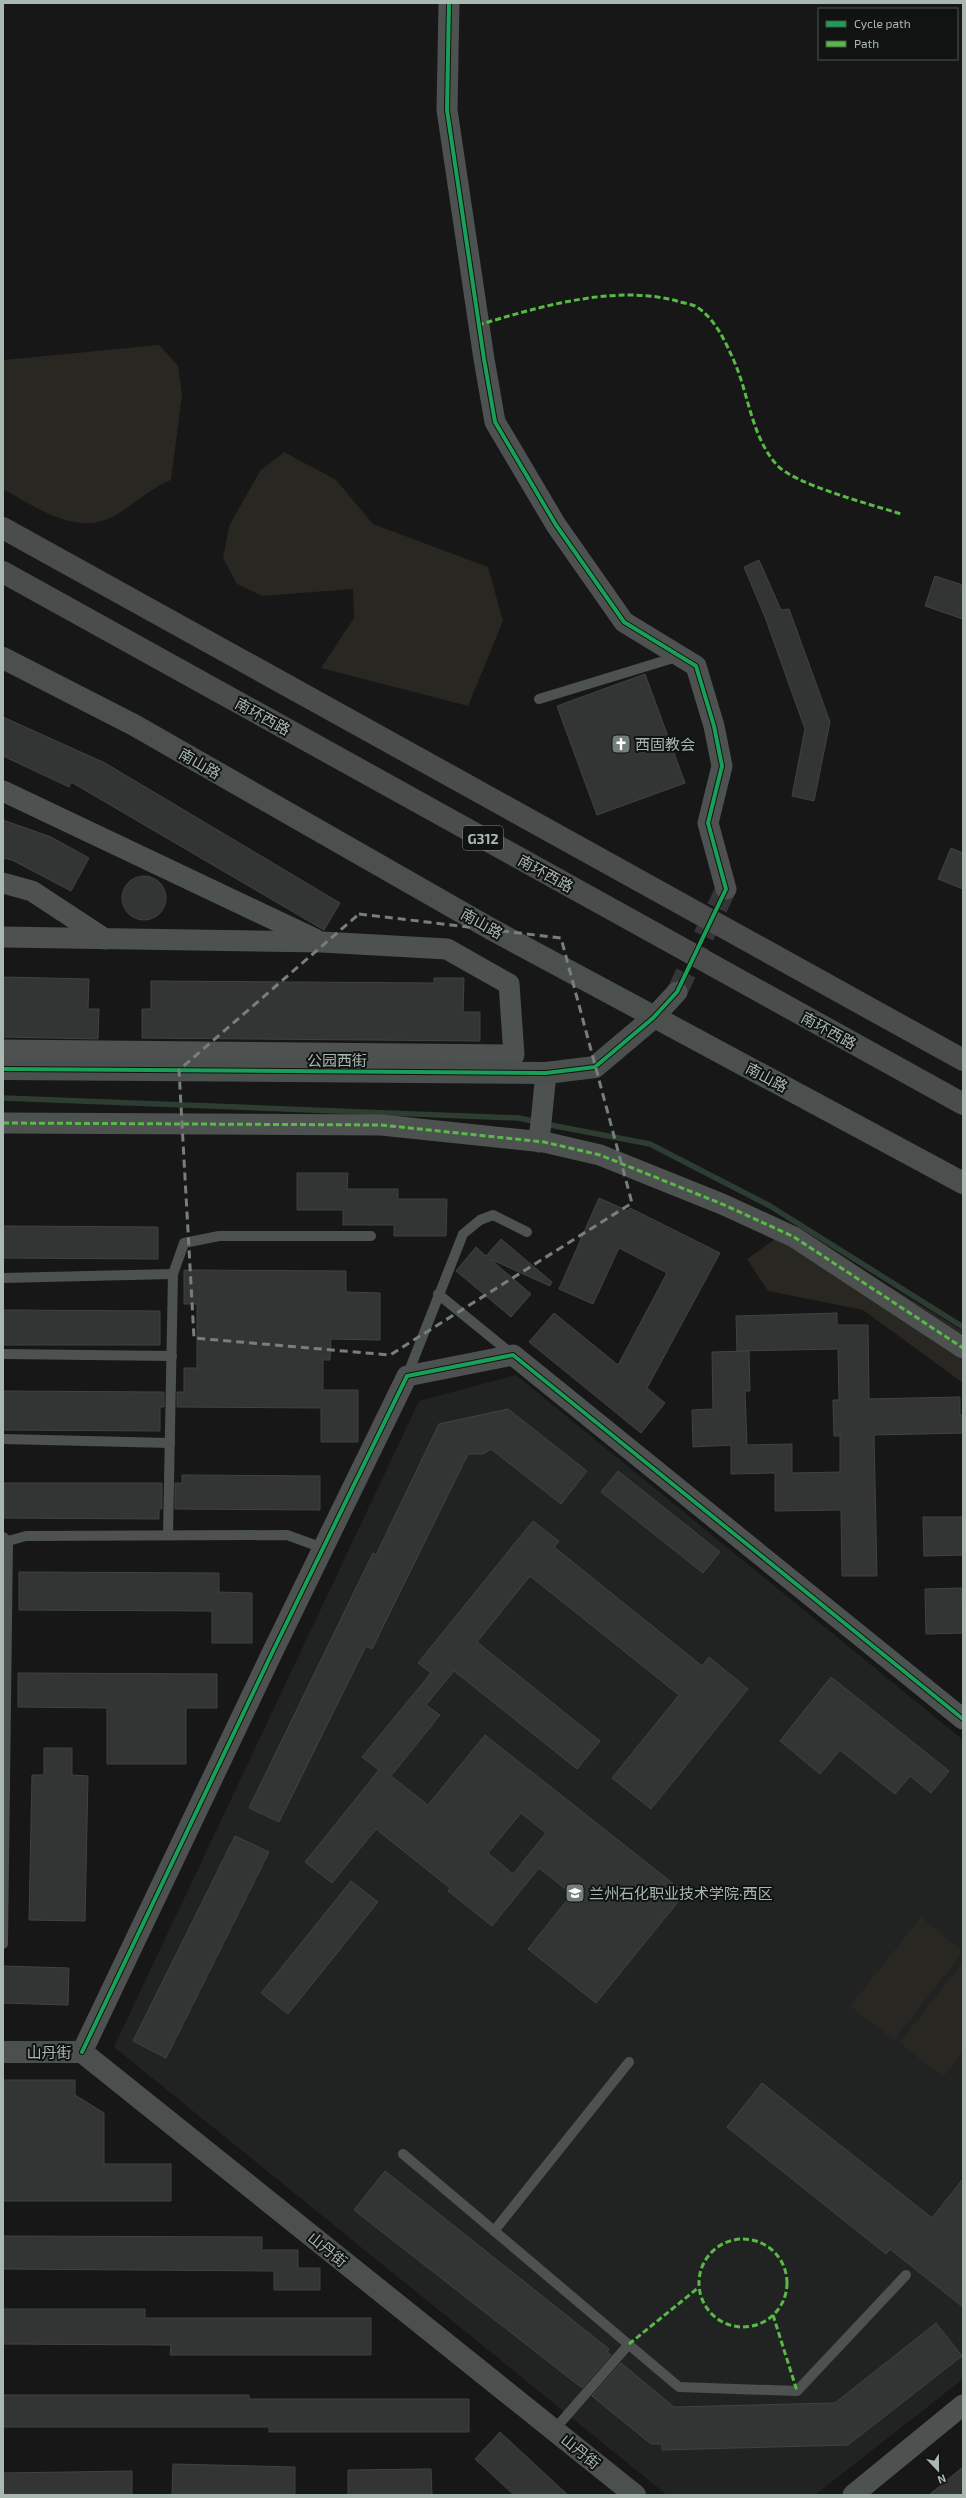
<svg xmlns="http://www.w3.org/2000/svg" width="966" height="2498" font-family="'Exo 2','Noto Sans SC',sans-serif">
<rect width="100%" height="100%" fill="#171717"/>
<path fill="#212323" d="M516 1375 963 1740V2379L815 2495H667L114 2047 419 1401Z"/>
<g fill="#282721">
<path d="M159 345 178 366 182 395 171 480C150 488 134 505 114 516 76 537 36 507 3 489V360Z"/>
<path d="M284 452 336 480 373 524 488 567 503 621 468 706 321 668 354 618 353 589 262 596 237 584 223 558 229 526 260 471Z"/>
<path d="M792 1227 963 1331V1383L863 1310 768 1291 747 1259Z"/>
<path d="M921 1917 963 1952 894 2040 850 2006Z"/>
<path d="M963 1962V2051L943 2077 899 2043Z"/>
</g>
<g fill="none" stroke-linecap="round" stroke-linejoin="round">
<g stroke="#2e3d32" stroke-width="5.5">
<path d="M3 1098 519 1118 537 1122"/>
<path d="M545 1124 650 1144 770 1206 963 1327"/>
</g>
</g>
<g fill="#333534" stroke="#3f4342" fill-rule="evenodd">
<path d="M759 560 781 610 789 609 830 722 814 801 792 796 805 729 765 617 744 567Z"/>
<path d="M935 576 963 585V619L925 606Z"/>
<path d="M645 674 685 783 597 815 557 706Z"/>
<path d="M3 717 105 763 340 903 324 930 71 782 69 787 3 756Z"/>
<path d="M3 820 51 837 89 858 71 891 12 860 3 858Z"/>
<path d="M951 848 963 853V889L938 879Z"/>
<circle cx="144" cy="898" r="22"/>
<path d="M3 977 89 979 88 1009H99L98 1039 3 1037Z"/>
<path d="M434 978H464L463 1012H480V1041L142 1038V1009H151V981L434 983Z"/>
<path d="M297 1173H348L347 1189H398V1199H447L446 1236H394V1225H343V1210H297Z"/>
<path d="M599 1198 628 1211 630 1208 720 1253 647 1388 665 1403 641 1433 529 1342 554 1313 618 1365 667 1273 619 1248 593 1304 559 1289Z"/>
<path d="M3 1226 158 1227V1259L3 1258Z"/>
<path d="M501 1239 552 1282 550 1286 490 1259 531 1294 511 1317 456 1271 476 1247 486 1256Z"/>
<path d="M184 1270 346 1271V1292L380 1293V1340L331 1339 330 1360H323V1390H358V1442H321V1408L177 1407V1392H184V1368H197V1304H184Z"/>
<path d="M3 1310 160 1311V1345H3Z"/>
<path d="M837 1313V1325H868L869 1399 960 1397V1415H963V1433L874 1435 877 1576H842L841 1510 775 1511V1473L731 1474V1445L693 1447 692 1410 713 1409 712 1352 749 1351 750 1391H745L747 1445 792 1444V1473L840 1472V1436H834L833 1400H839L838 1349 737 1351 736 1316Z"/>
<path d="M3 1391 164 1392V1407H160V1431L3 1430Z"/>
<path d="M508 1409 587 1471 561 1504 491 1449 483 1454H468L372 1649 366 1646 279 1822 249 1808 373 1553 376 1555 439 1424Z"/>
<path d="M618 1471 720 1552 703 1573 601 1492Z"/>
<path d="M182 1475 320 1476V1510L175 1509V1483H182Z"/>
<path d="M4 1483H162V1509H159V1519L4 1518Z"/>
<path d="M923 1517H963V1555L924 1556Z"/>
<path d="M533 1521 559 1541 554 1547 702 1666 709 1657 748 1689 651 1809 612 1778 679 1695 530 1576 477 1642 600 1741 577 1769 454 1671 426 1705 440 1715 391 1776 428 1805 485 1735 685 1893 596 2003 528 1949 572 1894 539 1868 492 1926 448 1891 450 1888 376 1829 332 1883 305 1862 379 1770 362 1757 431 1673 418 1663ZM521 1813 546 1833 513 1874 488 1853Z"/>
<path d="M19 1572 219 1573V1592L252 1593V1643H212V1611L19 1610Z"/>
<path d="M962 1588 963 1633 926 1634 925 1589Z"/>
<path d="M18 1673 217 1674V1708H186V1764H107V1708L18 1707Z"/>
<path d="M831 1677 949 1771 931 1793 910 1776 895 1794 840 1750 820 1774 780 1741Z"/>
<path d="M44 1748H72V1775L88 1776 85 1921 29 1920 32 1775H44Z"/>
<path d="M235 1836 269 1852 166 2058 133 2041Z"/>
<path d="M351 1881 378 1902 288 2014 261 1993Z"/>
<path d="M3 1966 69 1968 68 2005 3 2003Z"/>
<path d="M3 2080H75V2095L104 2113V2164H171V2201H3Z"/>
<path d="M762 2083 932 2218 963 2179V2307L890 2249 886 2254 727 2127Z"/>
<path d="M385 2171 609 2349 607 2352 611 2355 582 2388 354 2210Z"/>
<path d="M3 2236 262 2237V2250H298V2268H320V2290H274V2271L3 2269Z"/>
<path d="M3 2309H145V2318H371V2355H170L171 2345 3 2344Z"/>
<path d="M936 2323 962 2356 848 2445 662 2450V2444H651L592 2396 621 2363 674 2407 835 2403Z"/>
<path d="M3 2395H249V2399H469V2432H269V2427H3Z"/>
<path d="M500 2432 568 2495H514L475 2459Z"/>
<path d="M173 2464 295 2467V2495H172Z"/>
<path d="M963 2467V2495H929Z"/>
<path d="M431 2469 432 2495H348V2470Z"/>
<path d="M132 2471V2495H3V2473Z"/>
</g>
<g fill="none" stroke-linecap="round" stroke-linejoin="round">
<path stroke="#343736" stroke-width="21" stroke-dasharray="21 10" stroke-linecap="butt" d="M677 992 726 889"/>
<g stroke="#4d514f" stroke-width="10">
<path d="M539 699 680 656"/>
<path d="M3 1278 173 1274"/>
<path d="M438 1294 513 1355"/>
<path d="M3 1354 172 1356"/>
<path d="M407 1376 463 1234 480 1220 493 1215 527 1232"/>
<path d="M3 1439 170 1443"/>
<path d="M168 1535 173 1274 184 1243 219 1236H371"/>
<path d="M3 1537 8 1541 3 1944"/>
<path d="M8 1541 26 1536 287 1535 323 1548"/>
<path d="M403 2154 679 2387 797 2391 906 2275"/>
<path d="M494 2231 629 2062"/>
<path d="M554 2430 629 2344"/>
</g>
<g stroke="#4d514f" stroke-width="21">
<path d="M449 3 447 110 484 359 495 422 556 525 624 622 696 666 714 726 722 766 708 823 726 889"/>
<path d="M3 791 315 939"/>
<path d="M3 883 32 891 105 939"/>
<path d="M3 937 322 942 447 949 509 984 514 1055 3 1050"/>
<path d="M653 1018 677 992"/>
<path d="M3 1123 381 1125 544 1142 600 1155 722 1204 794 1237 963 1348"/>
<path d="M539 1142 546 1073"/>
<path d="M82 2052 273 1651 407 1376 513 1355 963 1719"/>
<path d="M853 2495 963 2405"/>
</g>
<g stroke="#4b4f4e" stroke-width="22">
<path d="M3 658 134 725 491 929 963 1183"/>
<path d="M3 1069 546 1073 595 1067 653 1018"/>
<path d="M3 2052H82L635 2495"/>
</g>
<g stroke="#4a4d4b" stroke-width="22">
<path d="M3 528 963 1060"/>
<path d="M3 572 963 1104"/>
</g>
<g stroke="#58b947" stroke-width="3" stroke-dasharray="6 3" stroke-linecap="butt">
<path d="M478 325C539 307 614 284 677 301 683 303 692 304 697 307 716 320 725 341 734 361 749 395 751 435 776 464 792 484 873 505 901 514"/>
<path d="M3 1123 381 1125 544 1142 600 1155 722 1204 794 1237 963 1348"/>
<circle cx="743" cy="2283" r="44"/>
<path d="M773 2315 797 2391"/>
<path d="M629 2344 698 2288"/>
</g>
<g stroke="#111313" stroke-width="6">
<g id="cycleway">
<path d="M3 1069 546 1073 595 1067 653 1018 677 992 726 889 708 823 722 766 714 726 696 666 624 622 556 525 495 422 484 359 447 110 449 3"/>
<path d="M82 2052 273 1651 407 1376 513 1355 963 1719"/>
</g>
</g>
<use href="#cycleway" stroke="#1a9f57" stroke-width="4"/>
</g>
<path fill="none" stroke="#76807b" stroke-width="3" stroke-dasharray="8 5" stroke-linejoin="round" d="M359 914 561 938 632 1203 390 1355 194 1338 179 1070Z"/>
<defs>
<g id="church-square" transform="scale(1)"><rect x="-9" y="-9" width="18" height="18" rx="4" fill="#76807b" stroke="#111313"/><path d="M-1.2-6h2.4v3.5h3.3v2.4h-3.3V6h-2.4V-.1h-3.3v-2.4h3.3Z" fill="#fff"/></g>
<g id="university-square" transform="scale(1)"><rect x="-9" y="-9" width="18" height="18" rx="4" fill="#76807b" stroke="#111313"/><path d="M0-5L7-2L0 1L-7-2ZM-4 1L0 2.5L4 1V4Q0 6-4 4Z" fill="#fff"/></g>
</defs>
<g fill-rule="evenodd">
<use href="#church-square" x="621" y="744"/>
<use href="#university-square" x="575" y="1893"/>
</g>
<g text-anchor="middle" dominant-baseline="central" stroke-width="4" stroke-linejoin="round" paint-order="stroke">
<rect fill="#111313" stroke="#7b8682" stroke-width="1" x="463" y="826" width="40" height="24" rx="3"/>
<g font-size="14" font-weight="bold" fill="#a9b8b1">
<text x="483" y="838">G312</text>
</g>
<g font-size="15" fill="#a9b8b1" stroke="#111313">
<text transform="translate(263 716) rotate(29)">南环西路</text>
<text transform="translate(200 763) rotate(30)">南山路</text>
<text transform="translate(546 873) rotate(29)">南环西路</text>
<text transform="translate(482 923) rotate(29)">南山路</text>
<text transform="translate(829 1030) rotate(29)">南环西路</text>
<text x="337" y="1060">公园西街</text>
<text transform="translate(767 1077) rotate(28)">南山路</text>
<text x="49" y="2052">山丹街</text>
<text transform="translate(328 2249) rotate(39)">山丹街</text>
<text transform="translate(581 2451) rotate(39)">山丹街</text>
</g>
<g font-size="15" fill="#a9b8b1" stroke="#111313" text-anchor="start">
<text x="635" y="744">西固教会</text>
<text x="589" y="1893">兰州石化职业技术学院·西区</text>
</g>
</g>
<rect width="966" height="2498" fill="none" stroke="#a9b8b1" stroke-width="8"/>
<rect x="818" y="8" width="140" height="52" fill="#111313" stroke="#4e5552"/>
<rect x="826" y="21" width="20" height="6" fill="#1a9f57" stroke="#4e5552"/>
<text x="854" y="28" font-size="12" fill="#a9b8b1">Cycle path</text>
<rect x="826" y="41" width="20" height="6" fill="#58b947" stroke="#4e5552"/>
<text x="854" y="48" font-size="12" fill="#a9b8b1">Path</text>
<g transform="translate(938 2470) rotate(158)" stroke="#111313" stroke-width="3" paint-order="stroke">
<path d="M0-3L7 15L0 10L-7 15Z" fill="#a9b8b1"/>
<text y="-6" font-size="11" font-weight="bold" text-anchor="middle" fill="#a9b8b1">N</text>
</g>
</svg>
